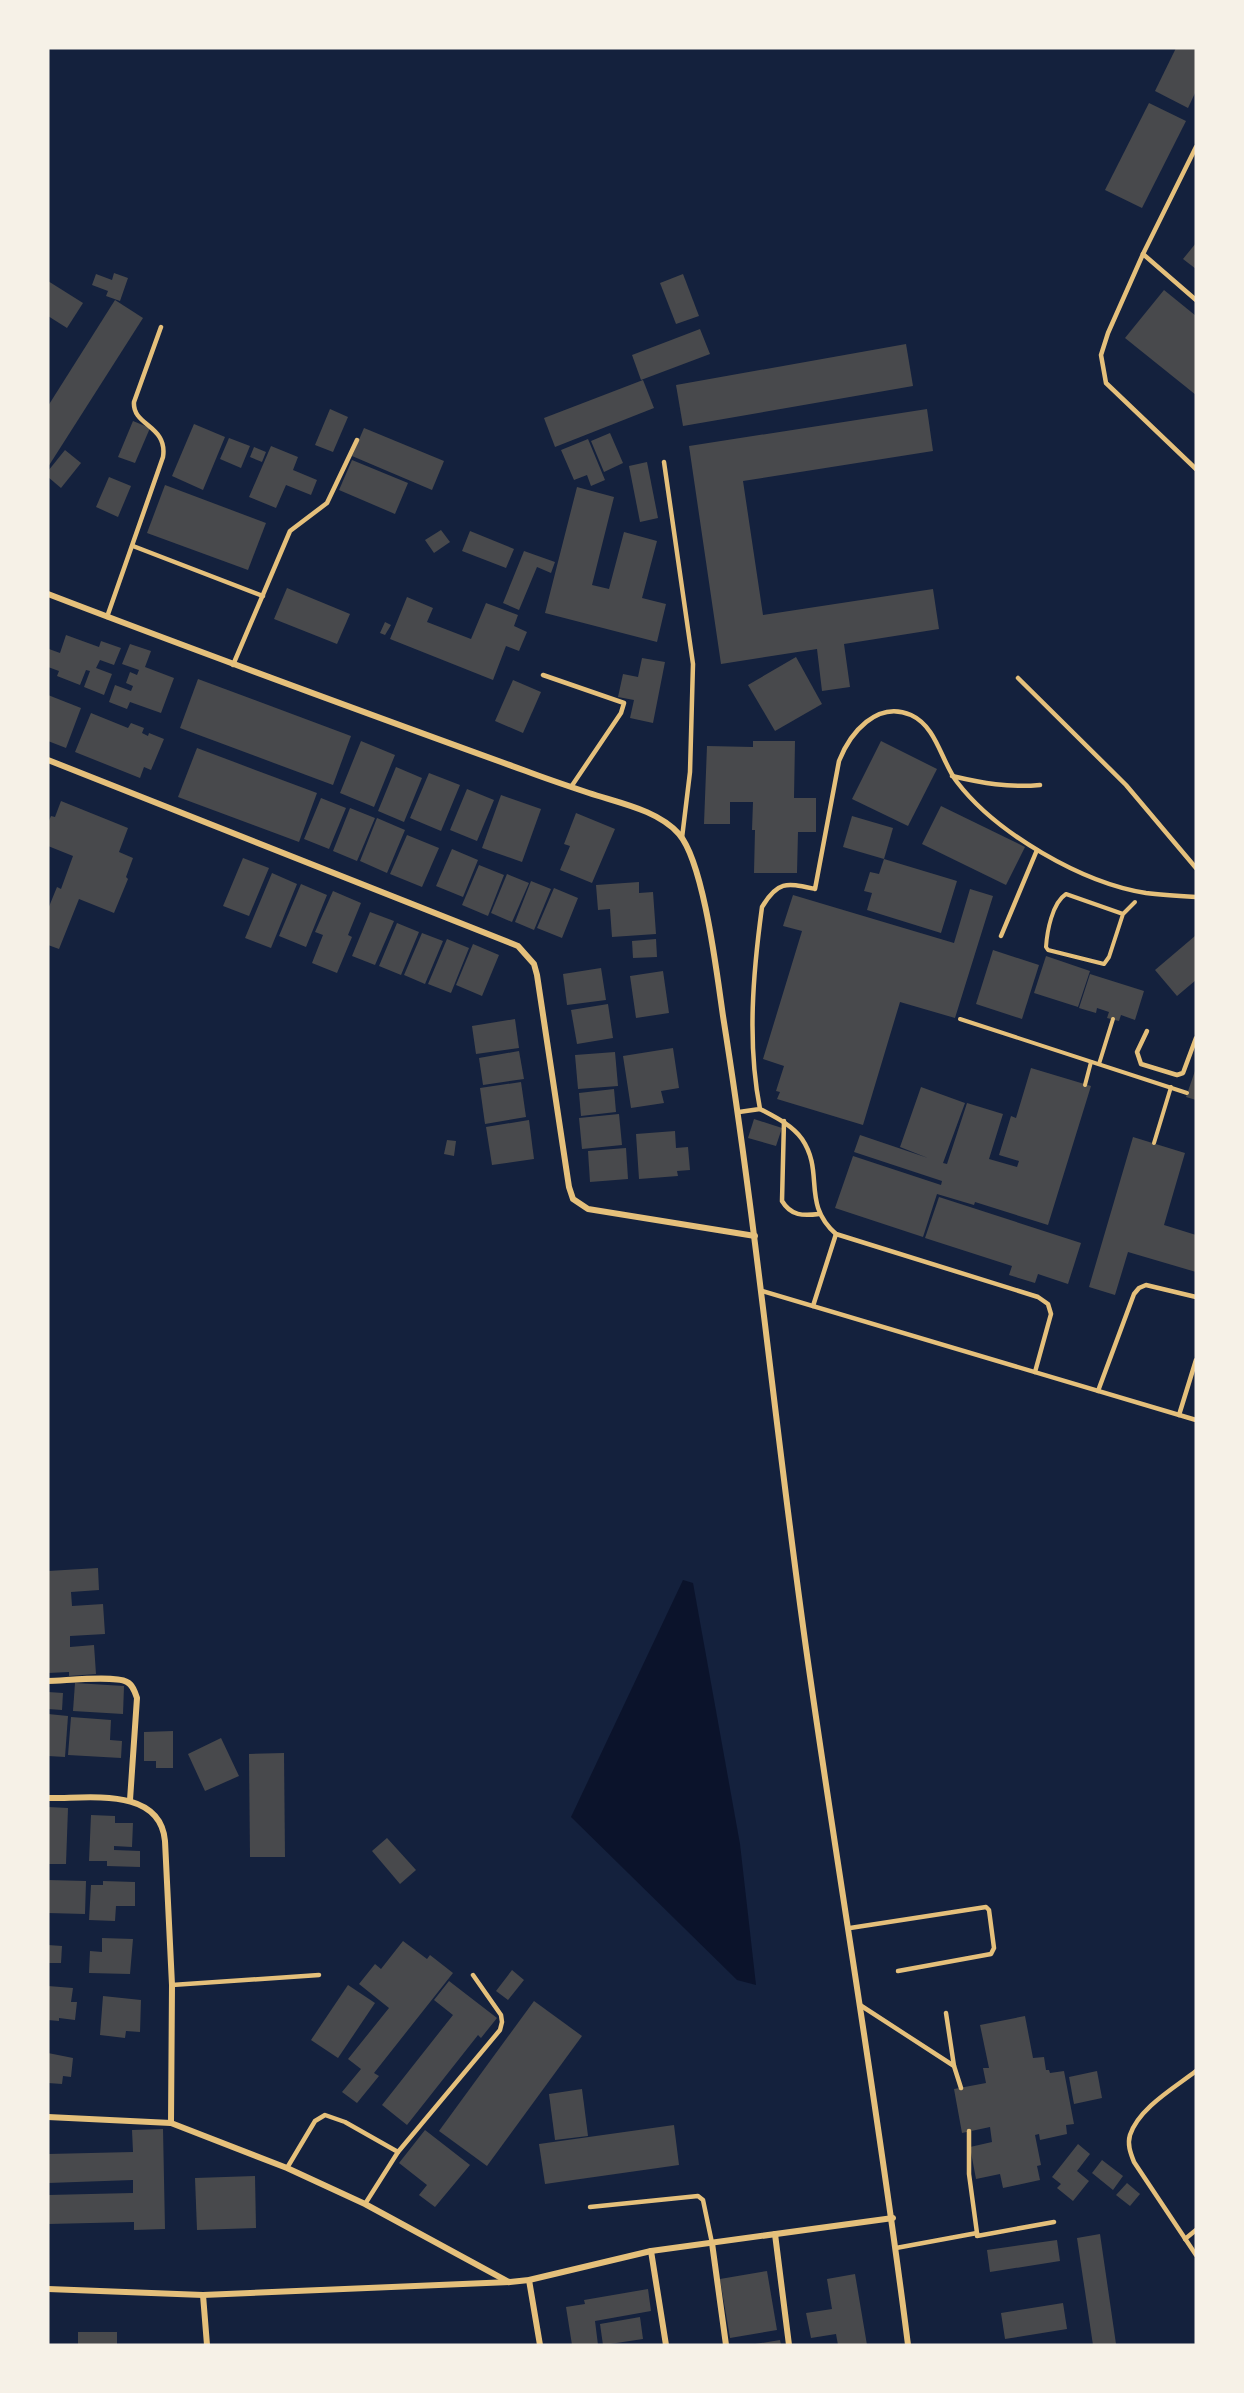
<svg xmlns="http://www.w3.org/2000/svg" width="1244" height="2393" font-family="'Open Sans',sans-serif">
<rect width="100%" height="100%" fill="#14213d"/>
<path fill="#0b132b" d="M683 1580 693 1583 740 1844 756 1985 737 1980 571 1817Z"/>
<g fill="#48494c">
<path d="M1176 48H1196V91L1188 108 1155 91Z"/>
<path d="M1149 103 1186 121 1142 208 1105 190Z"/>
<path d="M1196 243V269L1183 259Z"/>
<path d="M114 273 128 278 120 301 106 296 108 291 92 285 96 274 112 280Z"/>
<path d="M683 274 699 316 676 324 660 283Z"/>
<path d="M48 281 83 303 67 328 48 316Z"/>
<path d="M1164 290 1196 316V395L1125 338Z"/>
<path d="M115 300 143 318 48 467V406Z"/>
<path d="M700 329 710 354 641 380 632 355Z"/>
<path d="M906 344 913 386 683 426 676 385Z"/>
<path d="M643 380 654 408 555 447 544 418Z"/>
<path d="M330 409 348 417 333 452 315 445Z"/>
<path d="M927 409 933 451 743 481 763 615 933 589 939 629 844 644 850 687 822 691 817 649 721 664 689 446Z"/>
<path d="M133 421 150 428 135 463 118 457Z"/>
<path d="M194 424 225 437 203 490 172 476Z"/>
<path d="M364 428 444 461 432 490 352 456Z"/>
<path d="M610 433 623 463 604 472 591 441Z"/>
<path d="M229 438 250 446 241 468 220 459Z"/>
<path d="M588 439 605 480 591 486 587 475 574 480 561 450Z"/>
<path d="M271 446 298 457 293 470 317 480 311 495 286 485 276 508 249 497Z"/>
<path d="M254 447 266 452 262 462 250 457Z"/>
<path d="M65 450 81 463 61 488 48 477V471Z"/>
<path d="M352 460 408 483 395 514 339 490Z"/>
<path d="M647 462 658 518 640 522 629 466Z"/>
<path d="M109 477 131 486 118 517 96 507Z"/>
<path d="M165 485 266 523 248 570 147 533Z"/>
<path d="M577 487 614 497 592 585 609 589 624 532 657 541 642 598 666 604 657 642 545 613Z"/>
<path d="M441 530 450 542 434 553 425 540Z"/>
<path d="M470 531 514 549 506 568 462 551Z"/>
<path d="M524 551 555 562 551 573 537 567 519 610 503 603Z"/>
<path d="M287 588 350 614 337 644 274 619Z"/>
<path d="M407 597 433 608 427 622 471 639 486 603 518 615 514 626 527 632 519 651 506 646 493 680 390 639Z"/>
<path d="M385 622 391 625 385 635 380 633Z"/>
<path d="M66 635 99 647 101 641 121 648 114 665 100 660 96 668 112 674 104 695 84 687 90 671 86 670 80 685 57 676 59 671 48 667 49 649 60 653Z"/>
<path d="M130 644 151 651 145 667 174 678 161 713 130 702 127 709 109 702 115 685 131 691 133 686 126 683 130 672 137 675 139 670 122 664Z"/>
<path d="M796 657 822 704 775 731 748 685Z"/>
<path d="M642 658 665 662 653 723 630 718 634 700 618 697 623 674 638 677Z"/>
<path d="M198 679 351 736 333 785 180 728Z"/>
<path d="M513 680 541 692 523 733 495 721Z"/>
<path d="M48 695 81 708 66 748 48 741Z"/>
<path d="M91 713 128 728 131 723 144 728 142 733 148 736 149 733 164 739 151 770 144 767 140 778 75 752Z"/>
<path d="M361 741 395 755 374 807 340 793Z"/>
<path d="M753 741H795L794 798H816V832H798L797 873H754L755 830H752L753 802H730V824H704L707 746 753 747Z"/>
<path d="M881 741 937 769 908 826 852 799Z"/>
<path d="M197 748 317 793 299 842 178 797Z"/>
<path d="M396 767 422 778 404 822 378 811Z"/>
<path d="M429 773 460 785 441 831 410 818Z"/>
<path d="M467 789 494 800 477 841 450 830Z"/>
<path d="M501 795 541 809 522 862 482 848Z"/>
<path d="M321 798 346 808 329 849 304 839Z"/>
<path d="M61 801 128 828 119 852 133 858 126 877 128 879 114 913 79 899 59 949 48 945V909L57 887 61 889 73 856 48 846V823L51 816 55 817Z"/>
<path d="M941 806 1025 847 1006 885 922 844Z"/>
<path d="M350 808 375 818 357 861 333 851Z"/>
<path d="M576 813 615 829 592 883 560 870 570 846 564 844Z"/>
<path d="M852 816 893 828 884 859 843 847Z"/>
<path d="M377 818 405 830 387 873 360 861Z"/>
<path d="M407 835 439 848 422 887 390 874Z"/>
<path d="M452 849 478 860 463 897 436 886Z"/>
<path d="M243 858 269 868 249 916 223 906Z"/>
<path d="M884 859 957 881 941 933 867 910 872 893 864 891 870 872 879 874Z"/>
<path d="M479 865 504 875 488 916 462 905Z"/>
<path d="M272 873 297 884 271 948 245 938Z"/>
<path d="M507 874 529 883 512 922 491 913Z"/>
<path d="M531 881 551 889 534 930 515 922Z"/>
<path d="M639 882V893L653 892 656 934 612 937 610 909 598 910 596 885Z"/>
<path d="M301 884 327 895 306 947 279 936Z"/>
<path d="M554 888 578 898 562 938 537 928Z"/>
<path d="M970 889 993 896 955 1018 900 1002 863 1125 777 1099 780 1092 776 1091 784 1066 763 1059 802 931 783 926 793 895 954 943Z"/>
<path d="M333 891 361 903 348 935 352 937 337 973 312 963 323 935 315 932Z"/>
<path d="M370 912 394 921 375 965 352 956Z"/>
<path d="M397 923 419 932 401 975 379 966Z"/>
<path d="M422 933 443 941 425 984 404 975Z"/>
<path d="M1195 936 1196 980 1177 996 1155 970Z"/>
<path d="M447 939 469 948 451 993 428 984Z"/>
<path d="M656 939 657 957 633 958 632 941Z"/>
<path d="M473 944 499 955 482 996 456 985Z"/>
<path d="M993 950 1039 965 1022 1019 976 1004Z"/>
<path d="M1046 956 1090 971 1078 1007 1034 993Z"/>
<path d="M601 968 606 1000 567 1005 563 974Z"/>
<path d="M663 971 669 1013 636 1018 630 976Z"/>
<path d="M1090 974 1144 991 1135 1020 1121 1015 1119 1021 1107 1018 1109 1012 1097 1008 1096 1013 1079 1008Z"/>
<path d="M608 1004 613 1038 577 1044 571 1010Z"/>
<path d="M515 1019 519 1048 476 1054 472 1026Z"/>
<path d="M673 1048 679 1088 661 1091 664 1103 631 1108 623 1056Z"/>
<path d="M519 1051 524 1079 483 1085 479 1058Z"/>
<path d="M615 1052 618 1086 578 1089 575 1055Z"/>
<path d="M1031 1068 1091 1086 1048 1225 975 1202 974 1205 937 1194 923 1237 835 1208 853 1156 941 1185 942 1181 854 1152 860 1135 928 1158 900 1147 921 1087 965 1103 943 1163 947 1164 967 1103 1003 1114 989 1159 1017 1167 1019 1161 999 1155 1011 1116 1016 1118Z"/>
<path d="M1196 1068V1100L1186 1097Z"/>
<path d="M521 1082 526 1117 485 1124 480 1088Z"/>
<path d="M614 1089 616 1112 581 1116 579 1093Z"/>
<path d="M619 1114 622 1145 582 1149 579 1118Z"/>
<path d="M754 1119 782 1128 776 1146 748 1138Z"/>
<path d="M529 1120 534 1159 492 1165 486 1127Z"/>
<path d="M675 1131 676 1148 688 1147 690 1170 677 1171 678 1176 639 1179 636 1134Z"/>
<path d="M1133 1137 1185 1153 1164 1225 1196 1235V1272L1128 1252 1115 1295 1089 1287Z"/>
<path d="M447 1140 456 1141 454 1156 444 1154Z"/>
<path d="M626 1148 628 1179 590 1182 588 1151Z"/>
<path d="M939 1197 1081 1243 1068 1284 1038 1274 1035 1283 1009 1275 1012 1266 925 1238Z"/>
<path d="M98 1568 99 1590 71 1592 72 1606 103 1604 105 1634 70 1636V1647L94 1645 96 1674 69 1676V1672L48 1673V1571Z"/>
<path d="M75 1683 124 1686 123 1714 73 1711Z"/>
<path d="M48 1692 63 1693 62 1710 48 1709Z"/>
<path d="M48 1714 68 1716 65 1757 48 1756Z"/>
<path d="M71 1717 111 1720 110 1740 122 1741 121 1758 68 1755Z"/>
<path d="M173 1731V1768H156V1761H144V1732Z"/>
<path d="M221 1738 239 1776 205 1791 188 1754Z"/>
<path d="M284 1753 285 1857H250L249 1754Z"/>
<path d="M48 1807 68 1808 66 1864H48Z"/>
<path d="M91 1815 115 1816V1823H133L132 1847 114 1846V1850L140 1851V1867L107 1866V1861H89Z"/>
<path d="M387 1838 416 1870 400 1884 372 1851Z"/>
<path d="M48 1880 86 1881 85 1914 48 1913Z"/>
<path d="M103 1881 135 1882V1906H116L115 1921 89 1920 91 1885H103Z"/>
<path d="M102 1938 133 1939 130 1974 89 1973 90 1951 102 1952Z"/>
<path d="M403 1941 427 1959 430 1955 453 1973 374 2073 379 2076 357 2103 342 2092 361 2069 348 2059 389 2008 359 1984 375 1964 381 1969Z"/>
<path d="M48 1945 62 1946 61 1963H48Z"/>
<path d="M512 1970 524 1980 508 2000 496 1991Z"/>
<path d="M449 1981 497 2018 481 2038 478 2035 407 2125 382 2105 453 2015 434 2000Z"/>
<path d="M348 1985 375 2003 338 2058 311 2040Z"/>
<path d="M48 1986 73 1988 71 2002H77L75 2020 59 2018V2021L48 2020Z"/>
<path d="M103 1996 141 2000 140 2032 126 2031 125 2038 100 2035Z"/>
<path d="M534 2001 582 2036 487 2166 439 2131Z"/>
<path d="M1025 2016 1033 2058 1044 2057 1046 2070H1049L1050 2073 1064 2071 1074 2124 1066 2125 1067 2134 1040 2140 1039 2134 1035 2135 1041 2165 1037 2166 1040 2180 1003 2188 1000 2174 976 2179 970 2147 992 2142 990 2127 962 2133 954 2089 986 2083 983 2068H989L980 2025Z"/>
<path d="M48 2053 73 2058 71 2077 63 2076 62 2084 48 2083Z"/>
<path d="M1097 2071 1102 2098 1074 2104 1069 2077Z"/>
<path d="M582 2089 588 2136 555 2140 549 2094Z"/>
<path d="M674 2125 679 2165 545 2184 539 2144Z"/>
<path d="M163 2129 165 2229 134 2230V2222L48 2224V2195L133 2193V2180L48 2183V2154L133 2152 132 2130Z"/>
<path d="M425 2130 470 2165 435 2207 419 2195 427 2185 399 2163Z"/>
<path d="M1078 2144 1090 2154 1077 2171 1089 2181 1073 2201 1057 2188 1061 2184 1052 2177Z"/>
<path d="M1102 2160 1123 2176 1113 2190 1092 2173Z"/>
<path d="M255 2176 256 2228 197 2230 195 2178Z"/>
<path d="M1127 2183 1140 2194 1130 2206 1116 2195Z"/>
<path d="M1100 2234 1116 2344 1111 2345H1093L1077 2238Z"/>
<path d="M1057 2240 1060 2261 990 2272 987 2250Z"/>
<path d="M767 2271 777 2330 730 2338 720 2279Z"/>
<path d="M855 2274 867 2345H838L836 2334 811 2338 806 2313 832 2309 827 2279Z"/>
<path d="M648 2289 651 2311 595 2321 598 2345H572L566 2307 585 2304 584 2300Z"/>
<path d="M1063 2303 1067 2329 1005 2339 1001 2313Z"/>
<path d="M640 2317 643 2339 603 2345 600 2324Z"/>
<rect x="78" y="2332" width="39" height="13"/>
<path d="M780 2340 781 2345H755V2344Z"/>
</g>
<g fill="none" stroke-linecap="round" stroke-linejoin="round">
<g stroke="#e5c07b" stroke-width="4">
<path d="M1123 914 1066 894C1052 903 1047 932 1046 947L1048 950 1104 964 1109 957 1123 914 1135 902"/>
<path d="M960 1019 1187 1093"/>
<path d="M1099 1064 1113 1019"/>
<path d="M1085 1085 1091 1062"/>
<path d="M1154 1143 1171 1087"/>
</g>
<g stroke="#e5c07b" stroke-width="4.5">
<path d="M1196 147 1143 254 1108 333 1101 355 1106 383 1196 469"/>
<path d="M1143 254 1196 300"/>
<path d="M664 462 693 664 690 772 682 838"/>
<path d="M133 546 263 596"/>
<path d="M107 617 163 457C168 425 132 426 134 402L161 327"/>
<path d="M233 665 290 531 327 503 357 440"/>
<path d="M543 675 624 703 621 713 571 787"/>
<path d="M1018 678 1126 785 1196 868"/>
<path d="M952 776C982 783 1009 788 1040 785"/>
<path d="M1001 936 1037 850"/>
<path d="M1147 1031 1137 1052 1141 1064 1177 1075 1183 1073 1196 1038"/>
<path d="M760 1109C775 1117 792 1125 802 1139 825 1173 801 1203 836 1234L1038 1297 1048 1304 1051 1314 1035 1372"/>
<path d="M739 1112 760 1109C747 1043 753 973 762 907 778 880 787 883 815 889L839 761C850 733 877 700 911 715 937 727 941 761 957 782 996 833 1082 883 1146 893 1162 895 1179 896 1196 897"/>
<path d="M784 1121 782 1201C791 1216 803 1216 819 1214"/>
<path d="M762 1291 1196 1420"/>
<path d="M813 1306 836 1234"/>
<path d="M1098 1391 1134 1294 1139 1288 1146 1285 1196 1297"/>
<path d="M1179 1415 1196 1360"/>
<path d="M850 1928 986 1907 989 1910 994 1948 991 1954 898 1971"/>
<path d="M172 1985 319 1975"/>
<path d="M860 2005 954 2066 961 2088"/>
<path d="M946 2013 954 2066"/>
<path d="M1196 2071C1174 2088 1139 2108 1130 2135 1127 2145 1131 2154 1134 2162L1196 2255"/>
<path d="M969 2131V2174L977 2233"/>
<path d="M287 2168 315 2121 325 2115 345 2122 398 2152"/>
<path d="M365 2204 398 2152 500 2030 502 2022 501 2015 473 1975"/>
<path d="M590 2207 698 2196 703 2200 712 2243"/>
<path d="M1185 2239 1196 2230"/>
<path d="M896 2248 977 2233V2236L1054 2222"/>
</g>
<g stroke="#e5c07b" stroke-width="6">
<path d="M48 594C207 655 366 713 526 771 547 779 568 786 589 793 619 803 658 810 679 834 704 863 717 975 723 1016 758 1235 778 1456 810 1676 842 1899 880 2121 908 2345"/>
<path d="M48 760 518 946 534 964 537 975 569 1187 573 1199 588 1209 755 1236"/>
<path d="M48 1681C64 1681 114 1675 127 1682 133 1685 135 1692 137 1698L130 1800"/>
<path d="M48 1798C87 1799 160 1786 165 1841L172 1985 171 2123"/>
<path d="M48 2117 171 2123 287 2168 365 2204 509 2282"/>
<path d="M775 2234 789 2345"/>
<path d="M712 2243 726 2345"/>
<path d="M651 2251 666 2345"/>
<path d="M529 2280 540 2345"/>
<path d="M48 2289 203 2295 510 2282 529 2280 651 2251 893 2218"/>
<path d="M203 2295 207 2345"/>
</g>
</g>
<rect width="1244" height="2393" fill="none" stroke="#f6f1e7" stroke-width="99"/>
</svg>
